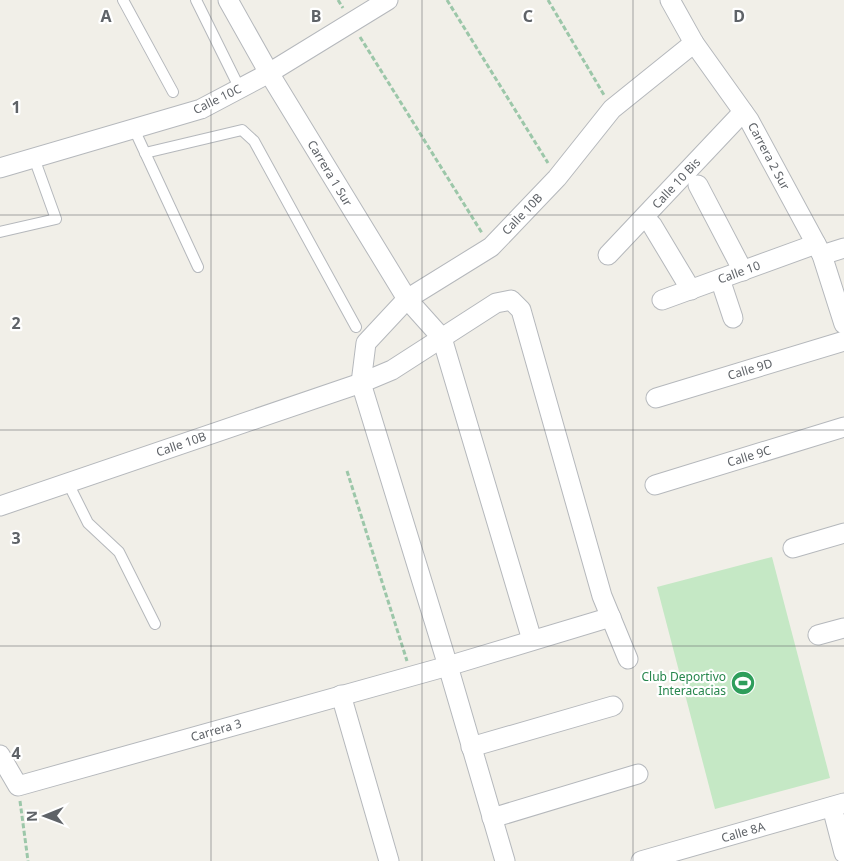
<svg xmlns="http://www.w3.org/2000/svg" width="844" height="861" font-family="'Noto Sans',sans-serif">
<rect width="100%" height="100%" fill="#f1efe8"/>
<path fill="#c5e8c5" d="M772 557 830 778 715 809 657 587Z"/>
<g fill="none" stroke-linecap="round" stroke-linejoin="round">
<g stroke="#b5b8bc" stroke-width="12">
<g id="lane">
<path d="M123 0 173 92"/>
<path d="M196 0 240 89"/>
<path d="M134 129 198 267"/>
<path d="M145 153 242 130 254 141 356 327"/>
<path d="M0 232 56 219 34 158"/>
<path d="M68 483 88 523 119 552 155 624"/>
</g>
</g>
<g stroke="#b5b8bc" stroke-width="21">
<g id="street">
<path d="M228 0 269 73 407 299 442 338 532 640"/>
<path d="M670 0 694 43 749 120 822 255 844 324"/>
<path d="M0 168 201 109 269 73 388 0"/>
<path d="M698 185 743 271"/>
<path d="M652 225 691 290"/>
<path d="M608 255 743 112"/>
<path d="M822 255 844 248"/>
<path d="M720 279 733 318"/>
<path d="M662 300 816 244"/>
<path d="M656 398 844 341"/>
<path d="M655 485 844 427"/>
<path d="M0 506 361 383 392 370 496 303 511 300 521 310 602 596 628 659"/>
<path d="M793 548 844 533"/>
<path d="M818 635 844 628"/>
<path d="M341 695 389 861"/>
<path d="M471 747 613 706"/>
<path d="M0 755 18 786 448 666 611 617"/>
<path d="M832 807 844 853"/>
<path d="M492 818 638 774"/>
<path d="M505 861 448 666 361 383 366 343 407 299 491 247 557 178 612 109 694 43"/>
<path d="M641 861 844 803"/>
</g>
</g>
<g stroke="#9cc7a9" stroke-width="3" stroke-dasharray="5 2.5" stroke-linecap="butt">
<path d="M338 0 343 8"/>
<path d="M447 0 548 163"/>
<path d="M548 0 604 95"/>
<path d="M360 37 482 233"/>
<path d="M347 471 407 661"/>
<path d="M20 801 28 861"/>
</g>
<use href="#lane" stroke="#fff" stroke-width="10"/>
<use href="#street" stroke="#fff" stroke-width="19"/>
</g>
<path fill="none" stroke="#5f6368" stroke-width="1" stroke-opacity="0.55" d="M211 0V861M422 0V861M633 0V861M0 215H844M0 430H844M0 646H844"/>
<defs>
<g id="stadium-disc" transform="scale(1.25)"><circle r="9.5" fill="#2e9e5b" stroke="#fff"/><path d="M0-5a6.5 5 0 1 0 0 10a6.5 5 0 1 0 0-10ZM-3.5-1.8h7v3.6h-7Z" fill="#fff"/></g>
</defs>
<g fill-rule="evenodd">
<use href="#stadium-disc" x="743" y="683"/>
</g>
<g text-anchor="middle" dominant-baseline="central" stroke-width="4.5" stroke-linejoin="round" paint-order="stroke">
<g font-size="12" fill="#5f6368" stroke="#fff">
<text transform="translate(217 99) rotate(-26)">Calle 10C</text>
<text transform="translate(769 156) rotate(62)">Carrera 2 Sur</text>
<text transform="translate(330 173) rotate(59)">Carrera 1 Sur</text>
<text transform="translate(676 183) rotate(-47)">Calle 10 Bis</text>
<text transform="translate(522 214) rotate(-46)">Calle 10B</text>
<text transform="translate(739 272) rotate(-20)">Calle 10</text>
<text transform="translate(750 369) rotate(-17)">Calle 9D</text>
<text transform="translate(181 444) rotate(-19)">Calle 10B</text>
<text transform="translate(749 456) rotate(-17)">Calle 9C</text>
<text transform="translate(216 730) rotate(-16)">Carrera 3</text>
<text transform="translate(743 832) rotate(-16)">Calle 8A</text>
</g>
<g font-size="12" fill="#27864d" stroke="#fff" text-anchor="end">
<text x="726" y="676">Club Deportivo<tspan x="726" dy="14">Interacacias</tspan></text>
</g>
</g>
<g font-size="16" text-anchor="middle" font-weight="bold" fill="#5f6368" stroke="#fff" stroke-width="4.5" stroke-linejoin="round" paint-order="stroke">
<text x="106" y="22">A</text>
<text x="316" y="22">B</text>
<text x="528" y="22">C</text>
<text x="739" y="22">D</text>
<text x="16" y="113">1</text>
<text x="16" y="329">2</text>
<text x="16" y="544">3</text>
<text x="16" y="759">4</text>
</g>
<g transform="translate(45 816) rotate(269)" stroke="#ffffff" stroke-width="4" paint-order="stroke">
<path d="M0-4L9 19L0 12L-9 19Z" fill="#5f6368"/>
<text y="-8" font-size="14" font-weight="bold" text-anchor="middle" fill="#5f6368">N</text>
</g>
</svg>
